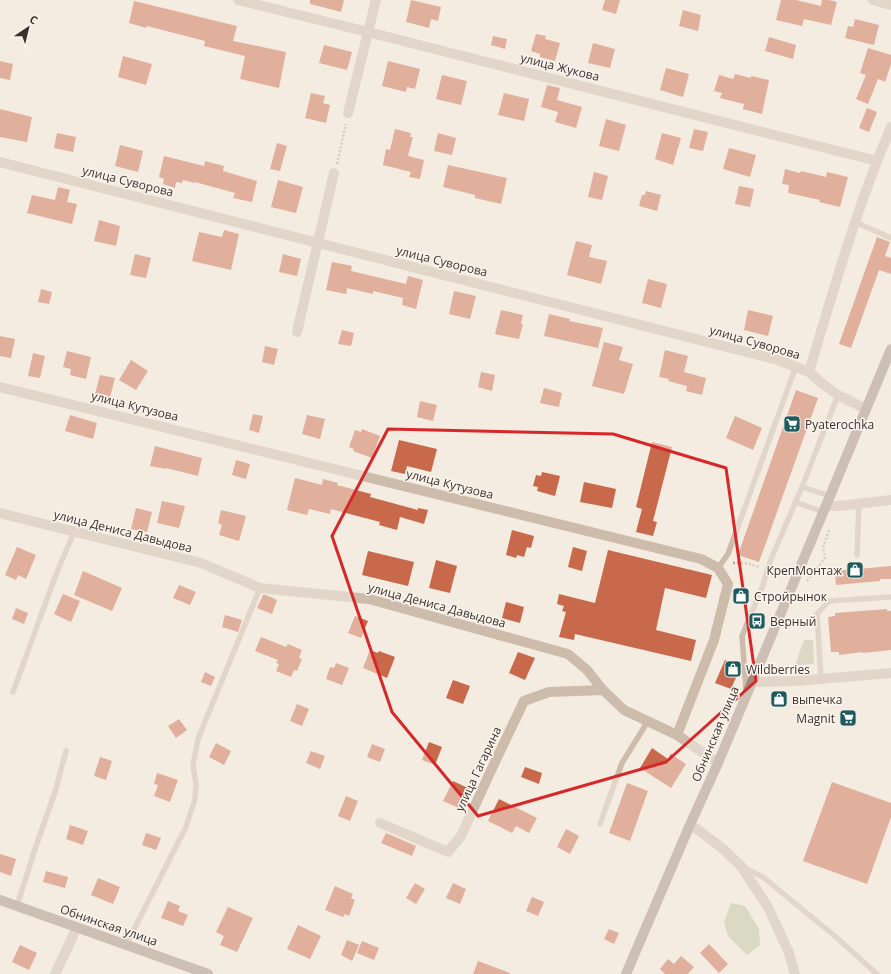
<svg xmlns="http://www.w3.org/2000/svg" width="891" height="974" font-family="'Open Sans',sans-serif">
<rect width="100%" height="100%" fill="#f4ebe1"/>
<g fill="#b8c4a0">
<path d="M804 640H813L814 664 795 665Z"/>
<path d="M731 903 745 906 759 929 760 945 747 955 728 936 724 922Z"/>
</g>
<g fill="#c8694b">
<path d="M310 0H344L341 12 310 4Z"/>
<path d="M411 0 441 7 438 21 431 19 429 28 406 22Z"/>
<path d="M605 0H620L616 14 602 10Z"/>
<path d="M781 0H796L821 6 822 0H829L837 2 831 25 804 19 802 26 776 20Z"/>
<path d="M134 1 237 26 233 41 286 52 279 88 240 79 245 56 204 46 205 41 147 26 146 28 129 23Z"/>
<path d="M683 10 701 15 698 31 679 26Z"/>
<path d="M855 19 879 25 874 45 845 38 848 26 853 27Z"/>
<path d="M536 34 546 36 545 39 560 43 555 61 540 57V54L531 51Z"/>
<path d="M493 36 507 39 505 49 491 45Z"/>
<path d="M769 37 796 45 793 59 765 51Z"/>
<path d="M593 43 615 49 610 68 588 63Z"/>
<path d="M324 45 352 52 347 70 319 63Z"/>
<path d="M868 48 891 55V64L885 82 878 79 868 104 856 99 866 75 860 73Z"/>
<path d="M123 56 152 64 146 85 118 77Z"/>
<path d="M0 61 13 64 10 80 0 78Z"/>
<path d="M388 61 420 69 415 89 407 87 406 92 382 86Z"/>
<path d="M666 68 689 74 683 97 660 90Z"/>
<path d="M735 74 751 78V76L769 80 762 114 743 109 744 104 720 98 722 93 714 91 719 75 733 79Z"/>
<path d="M442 75 467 81 461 105 436 99Z"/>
<path d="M547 85 560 88 557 100 582 107 576 128 555 122 558 112 541 107Z"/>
<path d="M311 93 325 96 323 103 330 105 326 123 305 118Z"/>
<path d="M504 93 529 99 524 121 498 115Z"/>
<path d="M867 108 877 112 869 132 859 128Z"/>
<path d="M0 109 32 117 27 142 0 137Z"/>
<path d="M606 119 626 125 619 151 599 146Z"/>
<path d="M395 129 411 133 410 137H413L408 156 424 160 420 179 409 177 411 172 383 165 386 149 390 150Z"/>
<path d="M694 129 708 132 703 151 689 148Z"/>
<path d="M57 133 76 137 73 152 54 148Z"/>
<path d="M438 133 456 138 452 155 434 151Z"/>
<path d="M662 133 681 138 673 165 655 159Z"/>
<path d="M277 143 287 146 280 171 270 169Z"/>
<path d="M120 145 143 151 138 172 115 166Z"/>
<path d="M729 148 756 155 750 177 723 169Z"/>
<path d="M164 156 204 166 205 161 224 166 223 171 257 181 252 202 233 198 235 193 195 182V183L183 180 182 183 176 182 175 188 163 184 164 179 159 177Z"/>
<path d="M448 165 507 178 501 204 475 198V195L443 187Z"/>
<path d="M785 169 800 173 801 171 826 177 827 172 848 177 840 207 819 202 820 200 788 193 789 185 782 184Z"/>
<path d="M594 172 608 176 602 200 588 197Z"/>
<path d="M278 180 303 187 296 213 271 207Z"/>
<path d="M739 186 754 189 750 207 735 204Z"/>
<path d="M58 187 70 190 67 202 77 204 72 224 27 213 32 195 55 200Z"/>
<path d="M646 191 661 195 657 211 639 206 642 195H645Z"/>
<path d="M99 220 120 226 116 246 94 241Z"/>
<path d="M224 230 239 234 231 270 192 261 199 232 222 237Z"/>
<path d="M877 237 890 242 885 256 891 258V274L879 270 851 348 839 344Z"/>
<path d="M576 241 592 245 589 257 607 261 601 284 567 275Z"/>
<path d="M135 254 151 258 146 278 130 275Z"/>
<path d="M283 254 301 259 297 276 279 272Z"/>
<path d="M332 262 352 266 351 271 406 284 408 276 423 280 416 309 402 305 403 298 373 291V294L347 288 346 294 326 290Z"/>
<path d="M648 279 667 284 661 308 642 303Z"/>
<path d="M41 289 52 292 49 304 38 302Z"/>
<path d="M454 291 476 296 470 319 449 314Z"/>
<path d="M501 310 523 315 521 324H523L519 339 495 334Z"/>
<path d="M748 310 773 316 768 336 744 330Z"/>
<path d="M549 314 570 319 569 321 603 328 598 348 544 336Z"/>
<path d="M342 330 354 333 351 346 338 344Z"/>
<path d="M0 336 15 339 11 358 0 356Z"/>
<path d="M604 342 623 347 619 360 633 364 624 394 592 386Z"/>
<path d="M265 346 278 349 274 365 262 362Z"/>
<path d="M665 350 688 356 684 372 706 378 702 395 686 391 687 386 668 381 669 379 659 377Z"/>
<path d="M67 351 91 357 86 379 70 375 71 369 63 367Z"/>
<path d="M33 353 45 356 40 378 28 376Z"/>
<path d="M131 360 148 371 136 390 119 380Z"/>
<path d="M481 372 495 375 492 391 478 387Z"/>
<path d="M100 375 115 378 109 401 94 398Z"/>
<path d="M544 388 562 393 559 407 540 403Z"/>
<path d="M796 390 818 398 759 562 738 555Z"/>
<path d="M420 401 437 405 433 421 417 417Z"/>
<path d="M253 414 263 416 259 433 249 430Z"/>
<path d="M70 415 97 423 93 439 65 431Z"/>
<path d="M307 415 325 419 320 439 302 434Z"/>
<path d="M735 416 762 428 753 450 726 438Z"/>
<path d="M362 429 380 436 372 458 353 451 354 449 349 447 355 430 361 432Z"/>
<path d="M399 440 437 449 431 472 407 466 405 474 391 471Z"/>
<path d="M652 442 672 447 653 521 657 522 653 536 636 532 642 509 636 507Z"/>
<path d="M155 446 202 458 198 476 166 468V469L150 466Z"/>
<path d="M236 460 250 464 246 479 232 475Z"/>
<path d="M542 472 560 476 555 496 537 491 538 487 533 486 536 475 541 476Z"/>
<path d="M295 478 322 485 323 479 338 483 337 485 371 494 370 497 418 510V508L428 510 424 524 400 517 397 530 379 525 380 522 331 509 330 514 309 509 307 515 287 510Z"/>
<path d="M584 482 616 489 612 508 580 502Z"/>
<path d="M162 501 185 506 179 528 157 523Z"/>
<path d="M136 508 152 512 147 532 131 529Z"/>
<path d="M221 510 246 516 239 541 219 535 222 525 218 523Z"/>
<path d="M512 530 534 536 531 548 527 547 524 557 517 555 516 558 506 555Z"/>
<path d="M17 547 36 555 26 579 18 575 16 580 5 575Z"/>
<path d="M573 547 587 551 582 571 568 567Z"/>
<path d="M608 550 712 575 706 598 665 588 656 630 696 640 691 661 575 634 574 640 559 637 566 612 562 611 564 606 557 604 559 594 595 603Z"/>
<path d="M368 551 414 562 408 586 362 575Z"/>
<path d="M436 560 457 566 450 593 429 588Z"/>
<path d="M891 566V579H880V581L836 585 835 571Z"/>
<path d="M83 571 122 588 112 611 74 595Z"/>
<path d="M179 585 196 592 190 605 173 598Z"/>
<path d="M63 594 80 601 71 622 54 614Z"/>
<path d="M263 595H266L277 600 272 614 257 608Z"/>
<path d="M506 602 524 607 520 623 502 618Z"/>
<path d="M16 608 28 613 24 624 12 619Z"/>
<path d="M887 609V611H891V650L863 653V652L839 655V652H831L828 617 835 616V613Z"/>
<path d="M225 615 242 620 238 632 222 627Z"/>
<path d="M355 616 368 621 361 638 348 633Z"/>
<path d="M261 637 286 647 288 644 302 650 299 658 302 659 297 671 294 670 291 677 276 671 279 664 276 663 278 660 255 651Z"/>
<path d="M370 650 378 653 379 651 395 657 387 678 363 668Z"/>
<path d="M518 652 535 658 525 680 509 673Z"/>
<path d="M725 660 740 666V668L731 689 715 683Z"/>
<path d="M336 663 349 668 342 685 326 679 330 667 334 668Z"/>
<path d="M205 672 215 677 211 686 201 682Z"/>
<path d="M453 680 470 686 463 704 446 698Z"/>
<path d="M776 691 787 695 782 708 771 704Z"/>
<path d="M297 704 309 709 302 726 290 721Z"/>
<path d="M179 719 187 730 176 738 168 726Z"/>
<path d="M429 742 442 747 435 765 422 760Z"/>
<path d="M216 743 231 751 224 765 209 757Z"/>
<path d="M372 744 385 749 380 762 367 757Z"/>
<path d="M652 748 668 759 671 754 686 764 671 788 640 768Z"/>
<path d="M311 751 325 756 320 769 306 763Z"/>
<path d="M100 757 112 761 106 780 94 776Z"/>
<path d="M525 767 542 773 539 784 521 777Z"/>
<path d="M157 773 178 780 170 802 154 796 158 785 154 784Z"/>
<path d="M453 781 470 789 461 809 443 801Z"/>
<path d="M832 782 891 803V817L867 884 803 861Z"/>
<path d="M627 783 648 791 630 841 609 833Z"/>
<path d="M346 796 358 801 350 821 338 816Z"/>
<path d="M499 799 537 818 529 833 516 826 512 833 488 821Z"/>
<path d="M70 825 88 831 83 845 66 839Z"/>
<path d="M566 829 579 836 570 854 557 847Z"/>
<path d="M146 833 161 838 156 850 142 845Z"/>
<path d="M386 833 416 846 412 856 381 843Z"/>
<path d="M0 854 16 859 11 876 0 872Z"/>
<path d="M46 871 68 877 65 888 43 882Z"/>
<path d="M98 878 120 887 113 904 91 895Z"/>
<path d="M415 883 425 889 416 904 406 898Z"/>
<path d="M453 883 466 889 460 904 446 898Z"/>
<path d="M335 886 353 894 351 898 355 900 349 916 345 914 343 917 325 910Z"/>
<path d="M532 897 544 902 538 916 526 911Z"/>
<path d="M168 901 180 906 178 911 188 915 183 926 161 918Z"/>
<path d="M228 907 253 918 237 952 220 945 224 936 216 932Z"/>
<path d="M298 925 321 936 310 959 287 949Z"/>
<path d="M609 929 619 933 614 944 604 939Z"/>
<path d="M347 940 359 945 352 961 341 955Z"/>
<path d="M362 941 379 948 374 960 357 953Z"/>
<path d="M709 944 728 964 719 973 700 953Z"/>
<path d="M20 945 37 953 29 970 12 962Z"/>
<path d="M681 956 694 967 688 974H665L660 969 668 959 674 964Z"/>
<path d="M478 961 510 973V974H473Z"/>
</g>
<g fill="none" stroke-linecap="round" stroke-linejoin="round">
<g stroke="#b9a596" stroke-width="2.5" stroke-dasharray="2 2" stroke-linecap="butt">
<path d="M337 164 346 124"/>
<path d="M733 563H746L759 567"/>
<path d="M807 581 825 558 823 548 829 530"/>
</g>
<g stroke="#cdbbac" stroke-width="5.5">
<path d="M855 222 891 238"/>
<path d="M802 487 830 496"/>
<path d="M795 502 824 512"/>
<path d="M857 555 859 503"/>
<path d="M718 568 728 554 796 366"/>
<path d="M821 679 817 614 829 601 891 597"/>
<path d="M746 690 742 636 763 585 769 564 802 487 838 395"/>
<path d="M13 692 55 577 74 532"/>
<path d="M600 824 622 763 648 721"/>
<path d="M743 867 763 877 836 937 877 974"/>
<path d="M17 906 35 849 55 792 66 751"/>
<path d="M126 945 186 827 195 799 196 784 193 765 198 739 260 588"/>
</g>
<g stroke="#cdbbac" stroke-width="10">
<path d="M238 0 368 32 877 161"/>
<path d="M873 0 891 5"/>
<path d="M348 113 376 0"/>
<path d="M0 162 778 360 809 372 824 385 838 395 866 409"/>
<path d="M297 332 334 173"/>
<path d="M809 372C834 289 857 206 891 127"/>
<path d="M0 387 701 559 718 568 728 584 714 640 677 735"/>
<path d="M827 506H839L891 500"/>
<path d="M0 513 201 563 260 588 369 599 568 654 587 670 603 690 624 710 677 735 718 763"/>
<path d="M752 682 796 681 891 673"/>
<path d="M380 823 448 852 461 836 494 764 524 701 549 692 603 690"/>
<path d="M689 827 697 829 722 848 741 866 768 907 789 953 795 974"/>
<path d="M55 974 73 936 76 927"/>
</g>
<g stroke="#a18a7d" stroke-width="10">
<path d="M0 900 208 974"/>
<path d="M626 974 689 827 718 763 830 496 891 349"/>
</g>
</g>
<path d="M0 0H891V974H0ZM388 429 613 434 726 468 756 681 666 762 478 816 392 712 332 536Z" fill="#f4ebe1" fill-opacity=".55" fill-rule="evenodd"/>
<path fill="none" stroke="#d62828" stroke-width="3" stroke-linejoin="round" d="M388 429 613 434 726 468 756 681 666 762 478 816 392 712 332 536Z"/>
<defs>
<g id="supermarket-square" transform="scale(0.9)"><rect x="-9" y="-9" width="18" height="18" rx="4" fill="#1f5a5e" stroke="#fbf5ee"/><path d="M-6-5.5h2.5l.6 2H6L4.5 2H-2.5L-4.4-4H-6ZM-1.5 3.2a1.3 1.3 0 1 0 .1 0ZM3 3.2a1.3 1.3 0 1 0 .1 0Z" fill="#fff"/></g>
<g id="shop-square" transform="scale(0.9)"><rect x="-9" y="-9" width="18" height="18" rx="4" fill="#1f5a5e" stroke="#fbf5ee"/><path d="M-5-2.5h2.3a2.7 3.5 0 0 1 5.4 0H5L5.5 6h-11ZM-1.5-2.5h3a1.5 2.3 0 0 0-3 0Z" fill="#fff"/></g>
<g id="bus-square" transform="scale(0.9)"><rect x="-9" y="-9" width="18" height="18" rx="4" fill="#1f5a5e" stroke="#fbf5ee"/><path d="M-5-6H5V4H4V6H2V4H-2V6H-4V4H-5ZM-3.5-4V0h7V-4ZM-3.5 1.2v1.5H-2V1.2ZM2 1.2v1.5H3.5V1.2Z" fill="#fff"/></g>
</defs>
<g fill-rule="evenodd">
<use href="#supermarket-square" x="792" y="424"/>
<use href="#shop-square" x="855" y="570"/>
<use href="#shop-square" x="741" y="596"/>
<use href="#bus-square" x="757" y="621"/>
<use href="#shop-square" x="733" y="669"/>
<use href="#shop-square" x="779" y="699"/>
<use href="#supermarket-square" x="848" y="718"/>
</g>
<g text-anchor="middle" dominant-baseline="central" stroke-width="3" stroke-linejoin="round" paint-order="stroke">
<g font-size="12" fill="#3b302b" stroke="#fbf5ee">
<text transform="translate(560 67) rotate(14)">улица Жукова</text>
<text transform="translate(128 181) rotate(14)">улица Суворова</text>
<text transform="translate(442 261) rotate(14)">улица Суворова</text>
<text transform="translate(755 342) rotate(16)">улица Суворова</text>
<text transform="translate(135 406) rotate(14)">улица Кутузова</text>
<text transform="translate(450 484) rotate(14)">улица Кутузова</text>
<text transform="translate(123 531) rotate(14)">улица Дениса Давыдова</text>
<text transform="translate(437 605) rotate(15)">улица Дениса Давыдова</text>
<text transform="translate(715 734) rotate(-67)">Обнинская улица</text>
<text transform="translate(478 769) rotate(-65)">улица Гагарина</text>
<text transform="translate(109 925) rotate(19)">Обнинская улица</text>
</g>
<g font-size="12" fill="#3b302b" stroke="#fbf5ee" text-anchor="start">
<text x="805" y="424">Pyaterochka</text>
<text x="842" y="570" text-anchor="end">КрепМонтаж</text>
<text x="754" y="596">Стройрынок</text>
<text x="770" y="621">Верный</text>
<text x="746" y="669">Wildberries</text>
<text x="792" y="699">выпечка</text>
<text x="835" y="718" text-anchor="end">Magnit</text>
</g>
</g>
<g transform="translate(28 28) rotate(35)" stroke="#fbf5ee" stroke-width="3" paint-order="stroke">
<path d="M0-3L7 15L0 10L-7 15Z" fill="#3b302b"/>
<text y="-6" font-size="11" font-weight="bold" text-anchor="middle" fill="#3b302b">С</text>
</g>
</svg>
